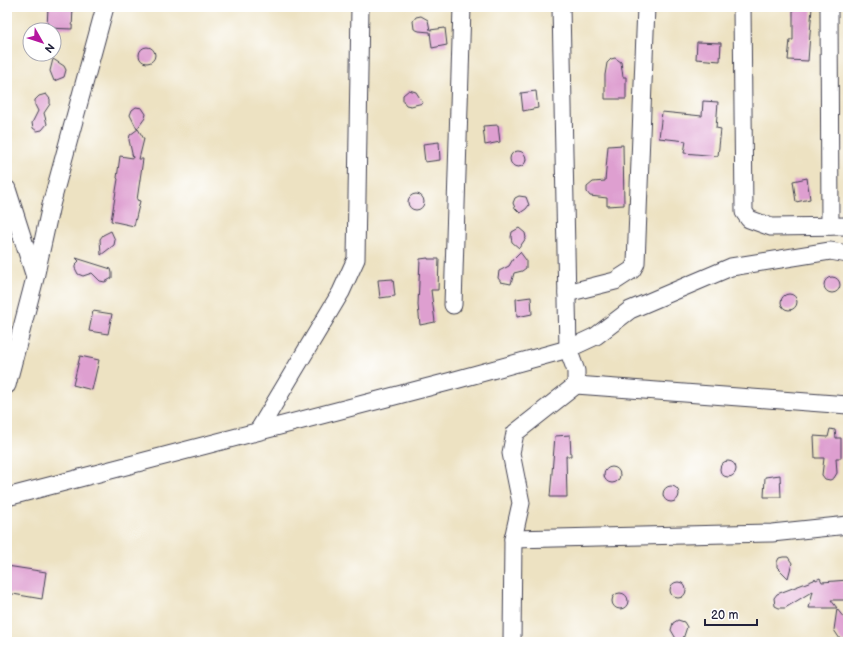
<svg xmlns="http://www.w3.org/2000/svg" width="855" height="649" font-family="'Balsamiq Sans',sans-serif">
<rect width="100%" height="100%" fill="#fff"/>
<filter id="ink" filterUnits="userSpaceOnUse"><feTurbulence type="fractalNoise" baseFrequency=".025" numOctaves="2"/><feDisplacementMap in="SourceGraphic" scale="8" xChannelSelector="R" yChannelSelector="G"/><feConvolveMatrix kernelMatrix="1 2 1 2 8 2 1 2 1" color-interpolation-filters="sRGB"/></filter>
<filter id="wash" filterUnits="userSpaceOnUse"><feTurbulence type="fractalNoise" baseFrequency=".012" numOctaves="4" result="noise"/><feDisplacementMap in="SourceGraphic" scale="16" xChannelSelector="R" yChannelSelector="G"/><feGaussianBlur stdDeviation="0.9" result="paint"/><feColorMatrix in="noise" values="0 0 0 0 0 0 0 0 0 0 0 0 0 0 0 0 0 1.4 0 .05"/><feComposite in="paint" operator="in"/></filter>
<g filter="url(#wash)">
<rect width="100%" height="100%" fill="#ede2c2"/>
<g id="blocks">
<g fill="#de9fd0">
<path d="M48 7H73L72 29 47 28Z"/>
<path d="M793 7H812L808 61 788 60 790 40H793Z"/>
<path d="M421 16 428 20 430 30 445 28 447 45 432 48 430 32 419 31 414 29 413 21 416 17Z"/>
<path d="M697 42 721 43 720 61 696 59Z"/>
<circle cx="147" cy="55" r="8"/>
<path d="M615 58 621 62 623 77H626V99H605V75L607 63 611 59Z"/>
<path d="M53 59 64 66 66 70 64 77 54 81 50 71Z"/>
<path d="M409 90 416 92 423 103 411 106 406 105 403 101V95Z"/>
<path d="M536 91 538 108 523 111 521 93Z"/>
<path d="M46 94 50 99V104L44 113 47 124 42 130 37 131 33 128 32 123 38 111 35 105V100L39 96Z"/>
<path d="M703 101 718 102 716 128 721 129 718 156 684 153 686 141 659 138 662 112 702 116Z"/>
<path d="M136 107 142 108 146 114 145 118 137 129 130 115 132 110Z"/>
<path d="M498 125 500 142 485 145 483 126Z"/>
<path d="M138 129 144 139 139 159H143L137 200 140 201 134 226 111 221 118 179 117 178 120 156 133 158 129 140 130 135Z"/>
<path d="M439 142 440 160 425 162 423 144Z"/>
<path d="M623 145 624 205 607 206V198L590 196 587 192V187L593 182 605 181 608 146Z"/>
<circle cx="518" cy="159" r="8"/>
<path d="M807 178 810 199 796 202 793 181Z"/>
<circle cx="416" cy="202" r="8"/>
<path d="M519 196 526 197 529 205 526 209 520 213 515 208 513 203 515 198Z"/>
<path d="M519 228 525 233 526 238 519 248 512 242 511 237 512 232Z"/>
<path d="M111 231 115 240 114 245 101 255 100 239 103 235Z"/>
<path d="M520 252 526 260V268L522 271 514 273 511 284 501 282 498 278 499 271 509 266 513 259Z"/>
<path d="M76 258 111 269 112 273V278L105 282 100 281 92 273 83 276 78 274 75 268V265L79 261Z"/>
<path d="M428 258V259H439L438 290H431L435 322 420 325 418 305 420 259Z"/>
<circle cx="832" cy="285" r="8"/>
<path d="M393 279 395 296 380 298 378 280Z"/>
<circle cx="789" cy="302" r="8"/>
<path d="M531 297 532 314 517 317 516 299Z"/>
<path d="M93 311 112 314 108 334 89 331Z"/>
<path d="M80 356 99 360 92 390 73 385Z"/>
<path d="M830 429 835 430 836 438H841V458H836L837 473 834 478 830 480 825 479 822 475 824 458H815L814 436 828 437Z"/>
<path d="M570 435 571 456H566L567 497H550L555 436Z"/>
<circle cx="728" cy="469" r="8"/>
<circle cx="612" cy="475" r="8"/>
<path d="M780 475 781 497H764L765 477Z"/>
<circle cx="671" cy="494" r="8"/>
<path d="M783 557H788L792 563 788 578 777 567V562L779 558Z"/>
<path d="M7 566 46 572 42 599 7 593Z"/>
<path d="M815 578 816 580 820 578 822 582 848 580V600H831L837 608H809L813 591 785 608H779L775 606 774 598 777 594 814 580Z"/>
<circle cx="678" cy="590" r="8"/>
<circle cx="620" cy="601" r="8"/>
<path d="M837 609 848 623V642H842L834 630Z"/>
<path d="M678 620 684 622 687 627 682 642H678L671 630 673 623Z"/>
</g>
</g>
</g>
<g filter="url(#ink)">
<use href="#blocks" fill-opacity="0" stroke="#403f4f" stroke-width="1"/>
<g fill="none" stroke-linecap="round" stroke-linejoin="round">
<g stroke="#403f4f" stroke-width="19">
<g id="minor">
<path d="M742 7 744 212 749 219 771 227 848 226"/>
<path d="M829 7 830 226"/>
<path d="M7 189 35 277"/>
<path d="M567 293 615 281 632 270 636 263 646 7"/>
<path d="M453 305 462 7"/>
<path d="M7 385 35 278 51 205 105 7"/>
<path d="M576 385 848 405"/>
<path d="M258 431 341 292 356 259 360 7"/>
<path d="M7 497 448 382 568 349 596 336 630 310 731 267 830 251 848 254"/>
<path d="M513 539 772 533 848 525"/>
<path d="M512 642 513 539 521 503 511 453 515 433 576 385V371L568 349 561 7"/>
</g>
</g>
<use href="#minor" stroke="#fff" stroke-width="17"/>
</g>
</g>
<rect width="855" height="649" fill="none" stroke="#fff" stroke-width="24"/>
<g transform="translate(42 42) rotate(129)"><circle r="19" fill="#ffffff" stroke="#a7a7b1"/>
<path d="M0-3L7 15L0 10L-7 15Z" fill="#b5179e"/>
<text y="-6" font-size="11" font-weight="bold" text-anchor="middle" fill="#22223b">N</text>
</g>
<path d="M705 619v6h52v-6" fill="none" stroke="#22223b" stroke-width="2"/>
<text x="711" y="619" font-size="12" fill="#22223b" stroke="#ffffff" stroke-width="3" paint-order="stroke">20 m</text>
</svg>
